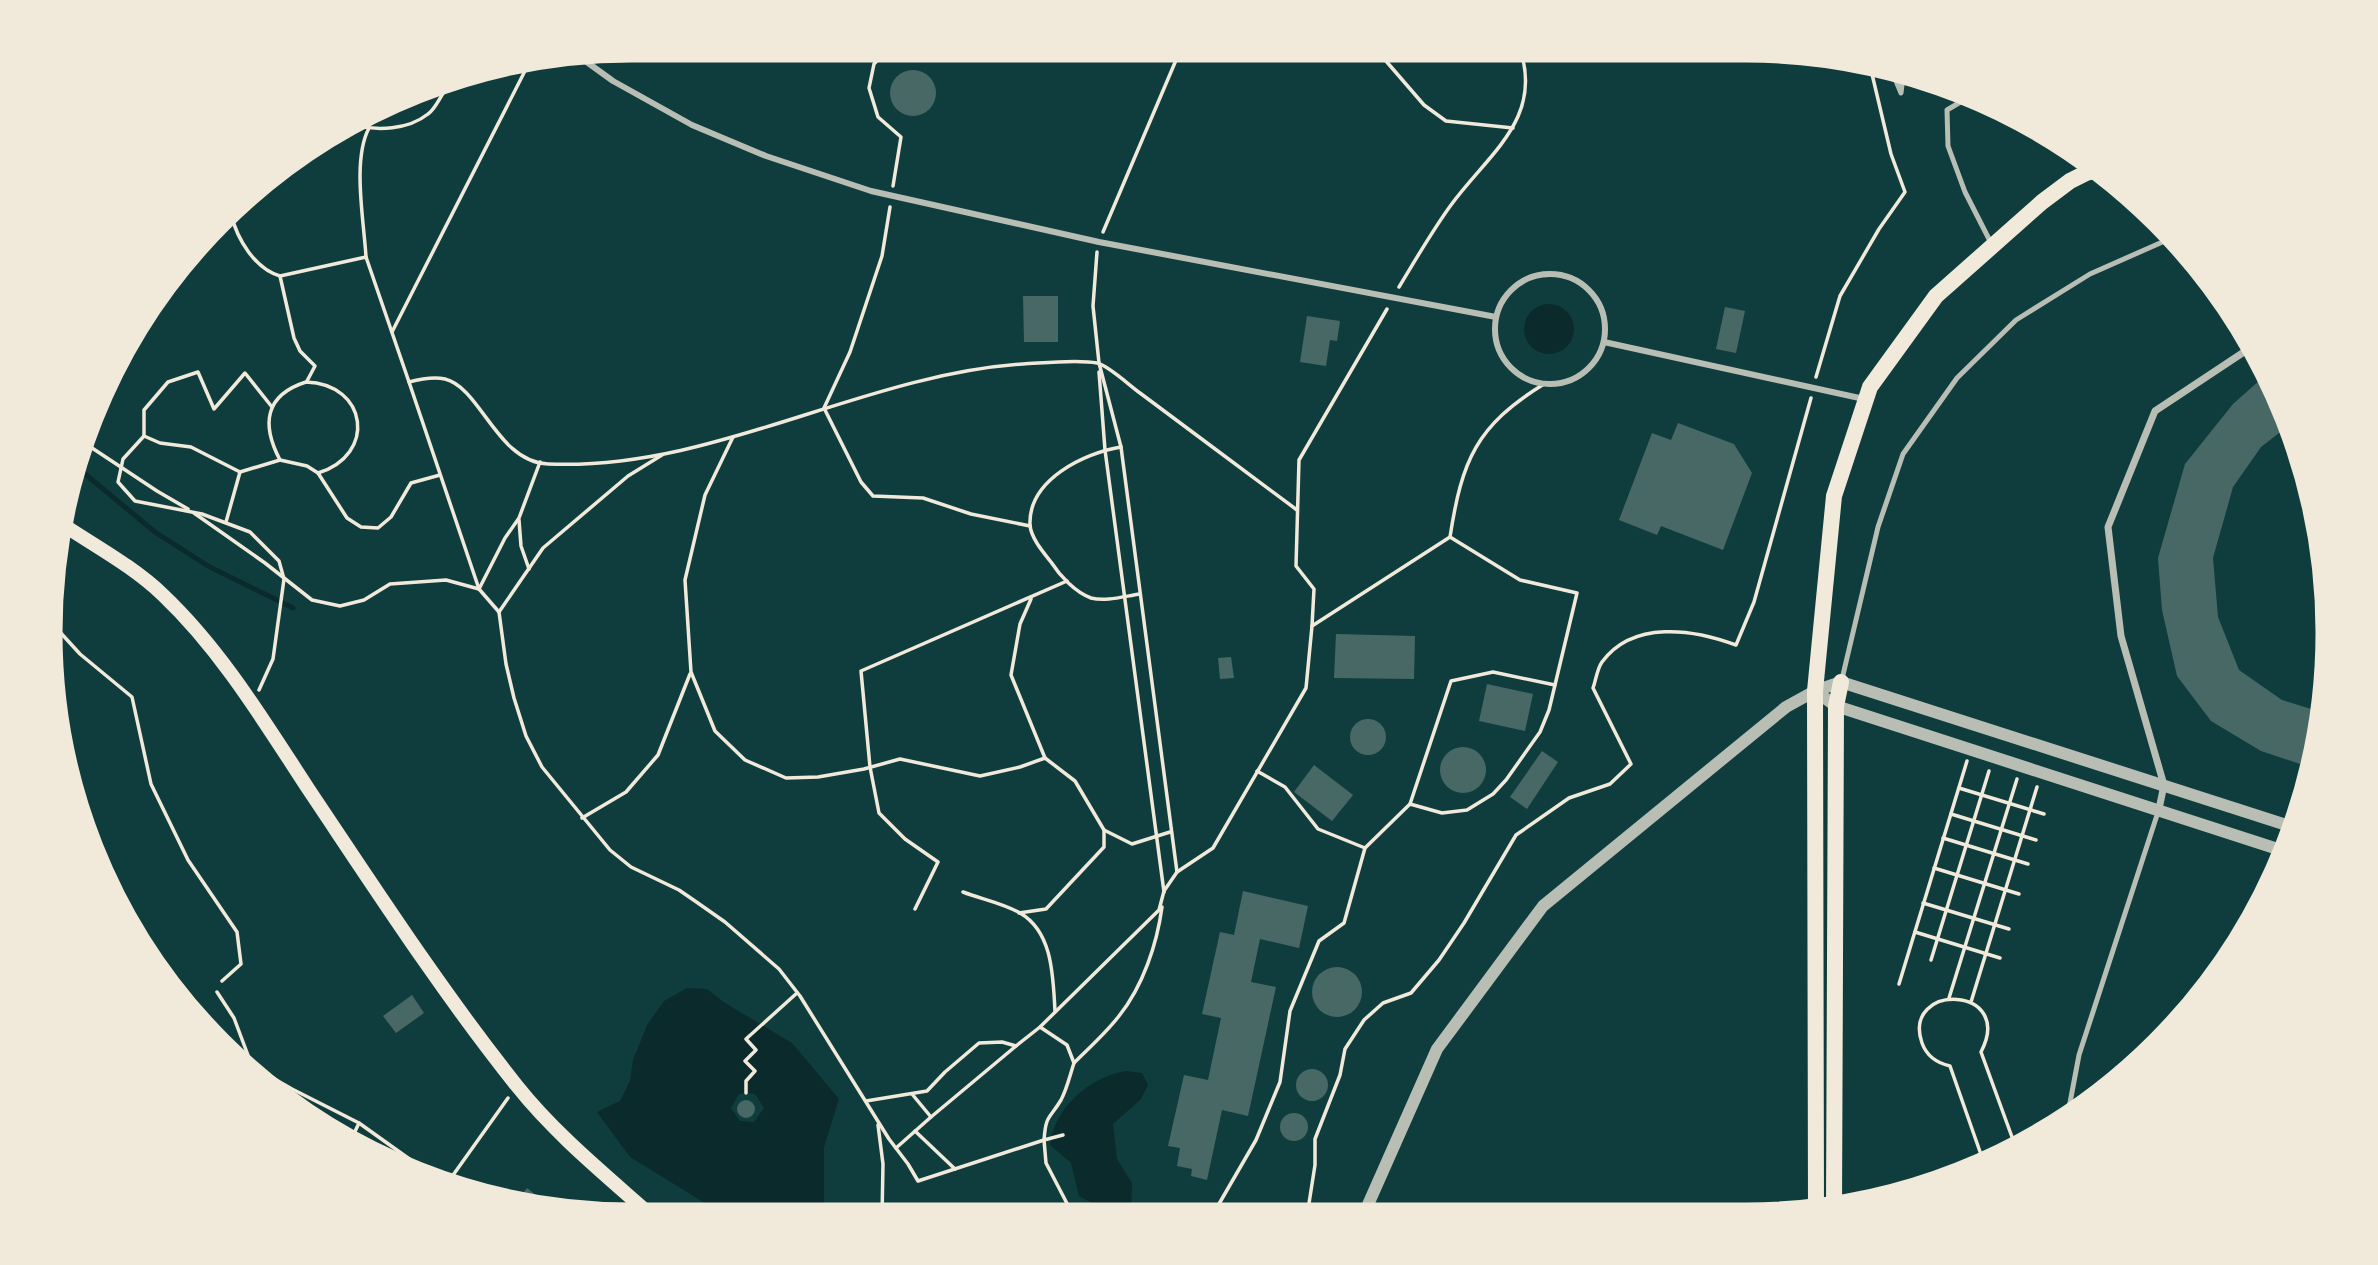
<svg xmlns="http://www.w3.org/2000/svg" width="2378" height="1265" font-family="Jost,sans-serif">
<rect width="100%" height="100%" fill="#0f3d3e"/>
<g fill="#0a2a2b" fill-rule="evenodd">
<circle cx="1549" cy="329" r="25"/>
<path d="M687 988 707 989 725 1003 792 1043 839 1099 824 1147V1218H722L700 1200 630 1157 597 1112 620 1101 630 1081 633 1060 647 1025 664 1001ZM746 1093 755 1094 764 1108 754 1122 740 1121 731 1108 739 1094Z"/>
<path d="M1126 1071 1142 1073 1148 1085 1141 1099 1113 1124 1117 1159 1132 1183 1131 1216 1118 1217 1079 1196 1071 1163 1050 1145C1054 1108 1089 1077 1126 1071Z"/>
</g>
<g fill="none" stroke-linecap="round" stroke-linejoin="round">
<path stroke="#0a2a2b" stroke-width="5" d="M73 464 155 532 208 566 293 608"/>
</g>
<g fill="#486865">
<circle cx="913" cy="93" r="23"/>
<path d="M1023 296H1058V342H1024Z"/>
<path d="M1725 307 1745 311 1736 353 1716 349Z"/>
<path d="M1307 316 1340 321 1337 341 1330 340 1326 366 1300 362Z"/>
<path d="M2269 372 2292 423 2261 447 2233 487 2213 558 2218 617 2239 670 2282 700 2324 713 2315 769 2261 751 2211 721 2177 676 2162 610 2158 558 2185 464 2233 404Z"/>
<path d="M1678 423 1734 444 1752 473 1723 550 1661 526 1657 535 1619 520 1652 433 1671 440Z"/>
<path d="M1336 634 1415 636 1414 679 1334 678Z"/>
<path d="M1231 657 1234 678 1220 679 1218 658Z"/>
<path d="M1487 684 1533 694 1525 731 1479 721Z"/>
<circle cx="1368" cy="737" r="18"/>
<circle cx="1463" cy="770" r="23"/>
<path d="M1542 751 1558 762 1527 809 1510 797Z"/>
<path d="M1314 765 1353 795 1332 821 1294 792Z"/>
<path d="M1243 891 1308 906 1299 948 1260 939 1251 982 1276 987 1248 1116 1222 1110 1207 1180 1191 1176 1192 1169 1177 1166 1180 1148 1168 1146 1184 1075 1208 1080 1221 1018 1202 1014 1220 932 1234 935Z"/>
<circle cx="1337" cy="992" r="25"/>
<path d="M412 995 424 1013 396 1033 383 1016Z"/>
<circle cx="1312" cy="1085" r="16"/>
<circle cx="746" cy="1109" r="9"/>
<circle cx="1294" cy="1127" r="14"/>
<path d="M527 1188 557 1212 514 1205Z"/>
</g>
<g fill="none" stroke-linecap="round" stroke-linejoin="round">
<g stroke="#f1e9da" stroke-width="3.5">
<path d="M1373 46 1424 105 1446 121 1513 128"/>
<path d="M887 49 874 64 869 88 878 117 901 137 893 186"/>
<path d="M512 65H516"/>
<path d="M354 125C377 131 408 130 428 114 435 109 439 99 444 92 454 81 469 75 482 70"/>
<path d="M890 207 882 256 850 352 824 408 861 482 873 496 923 498 971 514 1030 526"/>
<path d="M231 214C237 239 255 269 280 276L366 257 409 382C420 379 433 376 445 379 481 388 497 462 548 464 714 471 860 375 1023 364 1043 363 1078 359 1097 363 1108 365 1130 386 1140 393 1192 432 1245 471 1297 510"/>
<path d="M1103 232 1182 46"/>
<path d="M366 257C364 221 352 160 369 128"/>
<path d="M280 276 294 338 300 351 315 366 307 381"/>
<path d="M1399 287C1416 259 1432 231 1451 205 1489 153 1545 118 1519 46"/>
<path d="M392 332 529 63"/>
<path d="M1099 372 1105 450 1164 892"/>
<path d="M1816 377 1840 296 1879 229 1905 192 1891 154 1872 74 1877 66"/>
<path d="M306 382C368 384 377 455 318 473L307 466 280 460C261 424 265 395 306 382Z"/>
<path d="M409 382 479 589"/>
<path d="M144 436V410L168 382 198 372 214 409 245 373 272 407"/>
<path d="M733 437 705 495 685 580 691 672 715 731 745 760 786 778 818 777 864 769 900 759 980 776 1020 767 1045 758 1075 781 1104 830V847L1046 909 1019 913"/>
<path d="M83 442 157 491 188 509"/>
<path d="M1121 447C1084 453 1028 480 1030 525 1031 538 1043 552 1051 562 1060 576 1075 592 1091 598 1106 602 1125 596 1140 594"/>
<path d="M318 473 347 518 361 527 378 528 391 517 411 483 440 475"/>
<path d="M194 513 265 563 312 600 340 606 364 600 390 584 446 580 479 589 499 612"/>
<path d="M519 520 521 546 529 569"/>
<path d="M226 522 240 472"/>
<path d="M479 589 505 538 519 518 540 462"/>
<path d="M1031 599 1020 624 1011 675 1045 758"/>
<path d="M499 612 506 664 514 698 526 736 542 767 610 850 631 867 679 890 695 901 725 922 779 969 800 996 889 1139 908 1164 918 1181 1044 1140 1046 1163 1074 1217"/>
<path d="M499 612 543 548 628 476 662 455"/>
<path d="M48 619 80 654 132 697 151 784 188 860 237 932 241 964 222 981"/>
<path d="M1312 626 1314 589 1296 566 1299 460 1387 309"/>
<path d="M259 690 273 659 284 579 279 561 250 532 202 514 135 501 118 482 123 459 144 436 160 443 191 447 240 472 280 460"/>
<path d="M1257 771 1285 787 1318 829 1365 848"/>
<path d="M1959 788 2044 814"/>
<path d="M1410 804 1451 681 1493 672 1555 685"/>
<path d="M1951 814 2036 840"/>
<path d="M582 818 626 792 658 755 690 674"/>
<path d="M1104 830 1132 844 1170 832"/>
<path d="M1943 838 2028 864"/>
<path d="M1934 868 2019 894"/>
<path d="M1177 872 1213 848 1306 688 1312 626 1450 537"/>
<path d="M963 892C981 899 1003 903 1020 913 1053 932 1053 977 1055 1011"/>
<path d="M1923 903 2009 929"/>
<path d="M915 909 938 862 905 839 879 813 870 767 861 671 1067 581"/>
<path d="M1915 932 2000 958"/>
<path d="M1931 960 1989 771"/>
<path d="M1899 984 1967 761"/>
<path d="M217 992 234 1018 252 1066 292 1089 359 1123 450 1188"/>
<path d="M1949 998 2017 779"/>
<path d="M1971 1002 2037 787"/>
<path d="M1040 1027 1067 1045 1074 1063C1070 1075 1067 1089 1061 1100 1049 1120 1046 1114 1044 1140L1063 1135"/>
<path d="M212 1040 250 1064"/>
<path d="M1074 1063C1089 1048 1106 1033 1119 1016 1143 986 1157 944 1162 907"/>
<path d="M746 1093V1081L755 1071 745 1061 756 1050 746 1039 797 993"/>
<path d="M912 1094 931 1117 1016 1046"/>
<path d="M866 1101 927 1091 945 1072 979 1043 1002 1042 1016 1046 1040 1027 1159 910 1164 891 1177 872 1121 447 1099 363 1093 306 1097 252"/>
<path d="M878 1125 883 1164 882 1217"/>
<path d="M915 1131 955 1169"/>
<path d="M350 1142 359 1123"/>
<path d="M896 1148 931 1117"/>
<path d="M1985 1166 1950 1066C1937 1063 1927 1057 1922 1043 1901 982 2016 985 1981 1052L2016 1148"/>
<path d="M446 1185 508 1098"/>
<path d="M1212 1216 1256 1140 1280 1082 1290 1011 1319 941 1344 923 1365 848 1410 804 1442 813 1467 810 1493 794 1506 780 1540 732 1549 710 1577 593 1520 580 1450 537C1462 460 1476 426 1544 384"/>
<path d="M1307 1216 1315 1165V1139L1340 1075 1345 1049 1364 1020 1383 1003 1411 993 1439 960 1464 923 1516 835 1569 798 1610 784 1631 764 1593 688C1596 680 1597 669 1602 662 1633 620 1693 629 1736 645L1754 602 1811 398"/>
</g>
<g stroke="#b8beb3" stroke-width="5">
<path d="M1889 64 1901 93 1904 68"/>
<path d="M1974 94 1947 110 1948 146 1965 192 1991 243"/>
<path d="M1842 679 1878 527 1903 454 1957 378 2016 320 2090 274 2176 236"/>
<path d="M2073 1115 2069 1108 2079 1055 2158 812"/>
</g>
<g stroke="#b8beb3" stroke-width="6">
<path d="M577 55 613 81 692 125 766 156 871 191 1099 242 1496 317"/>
<circle cx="1550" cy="329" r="55"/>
<path d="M1604 342 1864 399"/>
</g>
<path stroke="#b8beb3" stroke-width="7" d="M2159 809 2164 785 2121 636 2108 527 2155 411 2256 344"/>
<g stroke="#b8beb3" stroke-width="12">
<path d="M1815 691 1836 706 2287 852"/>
<path d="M1363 1216 1437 1049 1543 906 1786 707 1815 691 1841 682 2296 828"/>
</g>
<path stroke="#f1e9da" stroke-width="14" d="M59 522C93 545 133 566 163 595 222 651 265 723 309 790 376 890 442 992 517 1086 556 1135 607 1176 654 1218"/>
<g stroke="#f1e9da" stroke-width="16">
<path d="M1834 1211 1836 706 1841 682"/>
<path d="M1816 1214 1815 691 1834 496 1870 387 1936 296 2042 202 2070 181 2086 173 2105 168"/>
</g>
</g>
<path d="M0 0H2378V1265H0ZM632 58H1746A574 574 0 0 1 2320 632V633A574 574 0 0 1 1746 1207H632A574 574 0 0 1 58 633V632A574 574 0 0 1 632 58Z" fill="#f1e9da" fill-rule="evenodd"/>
<path fill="none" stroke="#f1e9da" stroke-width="9" d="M632 58H1746A574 574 0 0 1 2320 632V633A574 574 0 0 1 1746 1207H632A574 574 0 0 1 58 633V632A574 574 0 0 1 632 58Z"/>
</svg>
